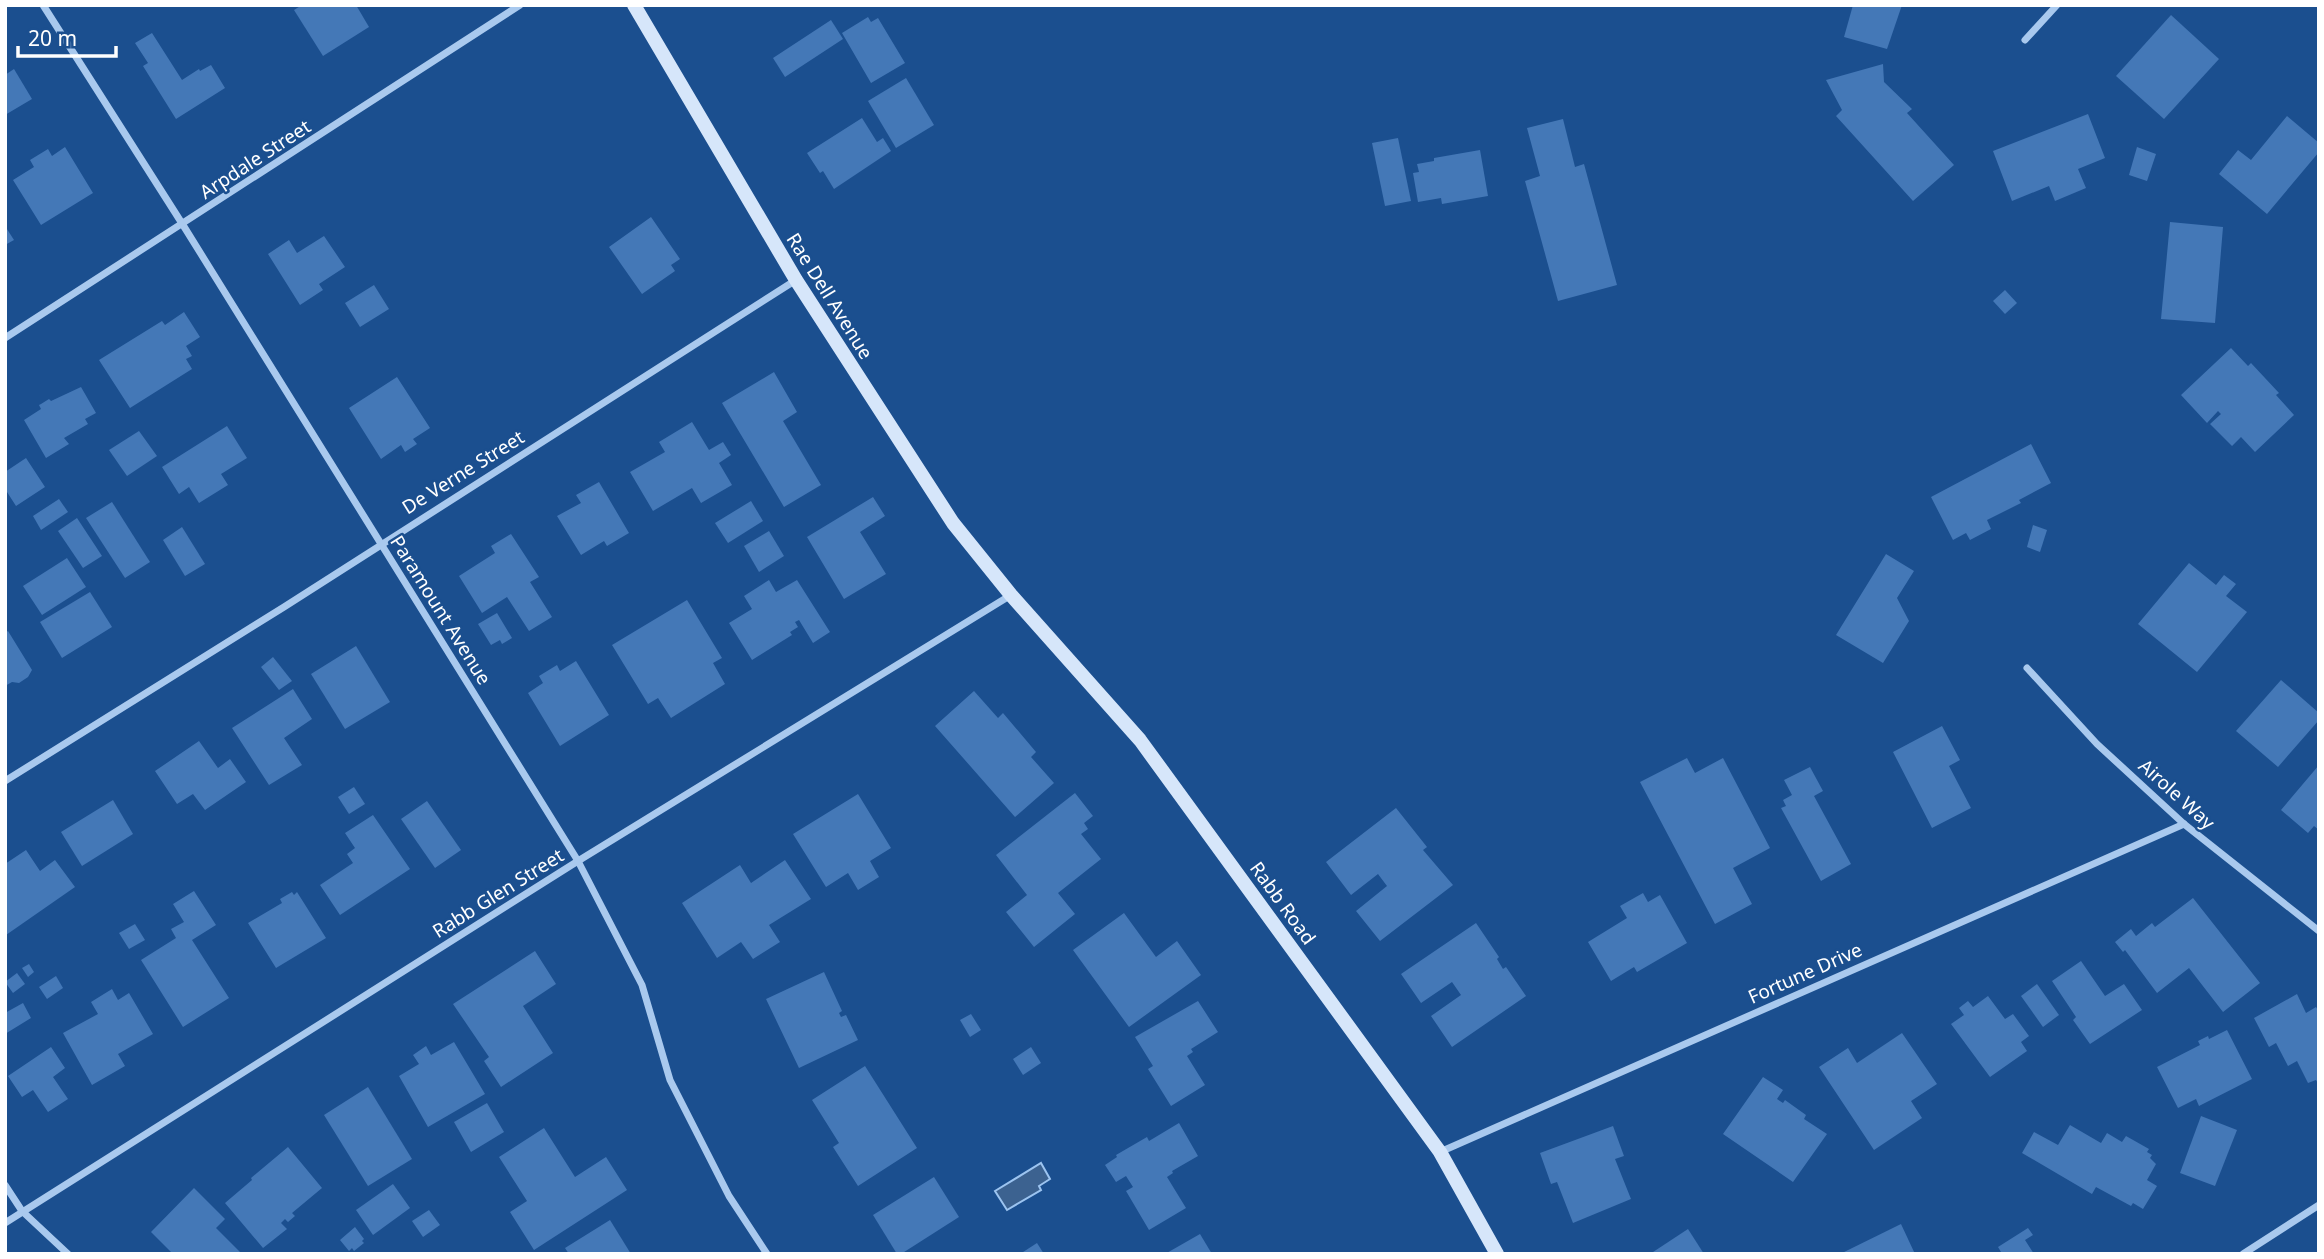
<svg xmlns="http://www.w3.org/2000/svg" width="2324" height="1259" font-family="'Noto Sans',sans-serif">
<rect width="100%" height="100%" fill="#1b4f8f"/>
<path fill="#3c6290" stroke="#9cc4f0" stroke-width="2" d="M1041 1163 1050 1179 1039 1186 1041 1190 1007 1210 995 1191Z"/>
<g fill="#4478b7">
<path d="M302 5H356L369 27 323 56 294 10Z"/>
<path d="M1853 5H1902L1887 49 1844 37Z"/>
<path d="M2171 15 2219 59 2164 119 2116 76Z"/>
<path d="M868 17 871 22 878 18 905 63 871 83 842 33Z"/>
<path d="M831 20 843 39 785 77 773 58Z"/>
<path d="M152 33 182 80 199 69 200 71 211 65 225 88 176 119 143 66 148 63 135 43Z"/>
<path d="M1883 64 1884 82 1912 109 1907 113 1954 165 1913 201 1836 116 1842 110 1826 80Z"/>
<path d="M14 69 32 99 5 115V75Z"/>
<path d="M906 78 934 125 896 148 868 101Z"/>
<path d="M2088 114 2105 158 2078 169 2086 188 2055 201 2049 186 2012 201 1993 151Z"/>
<path d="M2287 116 2319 143V152L2267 214 2219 174 2238 150 2251 160Z"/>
<path d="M862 118 877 142 883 138 891 151 834 189 823 171 820 173 807 153Z"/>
<path d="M1563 119 1575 167 1584 164 1617 285 1558 301 1525 181 1540 176 1527 128Z"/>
<path d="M1398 138 1411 201 1385 206 1372 143Z"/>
<path d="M65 147 93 193 41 225 13 180 34 167 30 160 48 149 52 156Z"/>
<path d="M2137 147 2156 154 2147 181 2129 175Z"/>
<path d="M1480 150 1488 196 1442 204 1441 198 1418 202 1413 173 1419 172 1417 164 1434 161V158Z"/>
<path d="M651 217 680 259 671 265 675 271 642 294 609 247Z"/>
<path d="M2170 222 2223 227 2215 323 2161 319Z"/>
<path d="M5 226 14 240 5 245Z"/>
<path d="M324 236 345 267 319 284 323 290 300 305 268 254 289 240 297 253Z"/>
<path d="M374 285 389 309 360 327 345 303Z"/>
<path d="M2005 290 2017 303 2005 314 1993 301Z"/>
<path d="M184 312 200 337 186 346 192 356 186 359 192 369 130 408 99 360 162 321 165 325Z"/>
<path d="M2231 348 2248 366 2251 363 2279 393 2276 395 2294 415 2255 452 2241 437 2232 446 2210 424 2221 414 2218 411 2207 423 2181 395Z"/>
<path d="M774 372 797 412 783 421 821 485 784 507 722 403Z"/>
<path d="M397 377 430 428 413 439 417 444 405 452 401 445 381 459 349 408Z"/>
<path d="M81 387 96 413 85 419 88 424 64 438 69 444 46 458 24 420 41 409 39 405 41 404 49 399 51 401Z"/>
<path d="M692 422 709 450 723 442 731 455 719 463 732 485 701 503 692 488 653 511 630 472 665 452 659 442Z"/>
<path d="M227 426 247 458 221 474 228 485 199 503 189 487 179 494 162 467Z"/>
<path d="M139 431 157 456 127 476 109 450Z"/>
<path d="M2031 444 2051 483 2019 500 2021 503 1987 520 1991 529 1970 540 1966 533 1953 540 1931 497Z"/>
<path d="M26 458 45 487 16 506 7 492 5 493V472Z"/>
<path d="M599 482 629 533 607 546 604 541 581 555 557 516 581 503 576 495Z"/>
<path d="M873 497 885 516 860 532 886 574 844 599 807 537Z"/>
<path d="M59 499 68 512 41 530 33 516Z"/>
<path d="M751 501 763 521 728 543 715 523Z"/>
<path d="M112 502 150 562 125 578 86 518Z"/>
<path d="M77 518 102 556 83 568 58 531Z"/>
<path d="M2033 525 2047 530 2040 552 2027 547Z"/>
<path d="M182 527 205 564 185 576 163 540Z"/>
<path d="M769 531 784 556 759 572 744 546Z"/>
<path d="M511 534 539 577 530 582 552 617 529 631 507 597 482 613 459 576 495 553 491 546Z"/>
<path d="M1886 554 1914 571 1897 598 1909 621 1883 663 1836 635Z"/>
<path d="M67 558 86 587 42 615 23 586Z"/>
<path d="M2189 563 2216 585 2224 575 2236 584 2226 596 2247 612 2197 672 2138 624Z"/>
<path d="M769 580 776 592 797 580 830 632 813 643 799 620 795 622 798 627 790 632 792 635 752 660 729 623 752 609 744 596Z"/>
<path d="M90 592 112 627 62 658 40 622Z"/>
<path d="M687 600 722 658 713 663 725 684 671 718 658 698 648 704 612 645Z"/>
<path d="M497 613 512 638 502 644 500 640 491 645 478 624Z"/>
<path d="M8 631 32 670 28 677 19 683 12 682 5 686V633Z"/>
<path d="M356 646 390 702 345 729 311 674Z"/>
<path d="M273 657 292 681 279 690 261 667Z"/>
<path d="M576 661 609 715 560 746 528 693 543 683 539 676 557 665 560 671Z"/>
<path d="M2281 680 2319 713V720L2278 767 2236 731Z"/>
<path d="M293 689 312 719 284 738 302 765 269 785 232 728Z"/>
<path d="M974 691 998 718 1003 713 1036 752 1031 757 1054 783 1015 817 935 726Z"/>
<path d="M1942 726 1960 760 1949 766 1971 808 1932 828 1893 752Z"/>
<path d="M199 741 218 768 230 759 246 782 205 810 193 794 177 804 155 771Z"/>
<path d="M1687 758 1695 773 1723 758 1770 848 1733 868 1752 904 1715 924 1640 782Z"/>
<path d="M2319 765V830L2314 826 2308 833 2281 810Z"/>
<path d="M1810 767 1823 791 1814 796 1851 864 1821 881 1781 808 1786 806 1783 800 1792 795 1784 780Z"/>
<path d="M354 787 365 804 349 814 338 797Z"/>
<path d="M1075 793 1093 816 1084 823 1088 829 1081 834 1101 859 1058 893 1075 914 1034 947 1006 912 1027 895 996 855Z"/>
<path d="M858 794 891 848 870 861 879 877 858 890 848 873 826 887 793 834Z"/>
<path d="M113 800 133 834 82 866 61 832Z"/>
<path d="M427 801 461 850 435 868 401 819Z"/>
<path d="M1396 808 1427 847 1423 850 1453 885 1380 941 1356 911 1387 886 1378 874 1351 895 1326 862Z"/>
<path d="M373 815 410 869 340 915 320 885 353 863 347 854 355 848 345 833Z"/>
<path d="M26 850 40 871 55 860 75 887 6 935 5 864Z"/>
<path d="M785 860 811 899 769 925 780 942 753 959 741 942 717 958 682 903 740 865 751 883Z"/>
<path d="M194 891 216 925 192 940 229 998 183 1027 141 960 176 938 171 929 184 922 173 904Z"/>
<path d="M292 892 294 895 297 892 326 938 276 968 248 923 282 903 280 899Z"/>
<path d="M1643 893 1648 902 1660 895 1687 943 1637 972 1634 967 1611 981 1588 942 1627 918 1620 906Z"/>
<path d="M2193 898 2260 983 2223 1012 2189 968 2157 993 2125 950 2123 952 2115 942 2131 929 2136 936 2152 923 2155 927Z"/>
<path d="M1124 913 1156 957 1177 941 1201 975 1129 1027 1073 950Z"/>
<path d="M1476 923 1499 957 1497 959 1503 969 1506 967 1526 996 1452 1047 1431 1016 1461 995 1452 982 1421 1003 1401 974Z"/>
<path d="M135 924 145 940 129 949 119 933Z"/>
<path d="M535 951 556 984 523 1006 553 1053 501 1087 484 1061 489 1057 453 1004Z"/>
<path d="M2081 961 2105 996 2124 984 2142 1010 2090 1044 2073 1020 2076 1017 2052 981Z"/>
<path d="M29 964 34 972 28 977 22 968Z"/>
<path d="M824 972 842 1011 839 1013 841 1017 846 1015 858 1040 799 1068 766 999Z"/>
<path d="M17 973 25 984 13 993 5 982Z"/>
<path d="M56 976 63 988 47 999 39 987Z"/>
<path d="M2037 984 2059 1015 2043 1027 2021 996Z"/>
<path d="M112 989 118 1000 129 993 153 1034 118 1054 125 1066 92 1085 63 1033 98 1014 91 1002Z"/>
<path d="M2297 994 2306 1013 2316 1007 2319 1012V1085L2316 1080 2308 1083 2297 1061 2288 1066 2276 1043 2269 1047 2254 1018Z"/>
<path d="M1988 996 2005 1019 2013 1014 2029 1036 2021 1042 2027 1051 1990 1077 1951 1024 1964 1015 1959 1008 1968 1001 1973 1007Z"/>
<path d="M1198 1001 1218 1032 1191 1049 1193 1052 1187 1056 1205 1085 1171 1106 1148 1069 1153 1066 1135 1037Z"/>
<path d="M23 1003 31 1018 5 1034V1013Z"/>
<path d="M971 1014 981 1030 970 1037 960 1020Z"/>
<path d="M2227 1030 2252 1079 2199 1106 2196 1099 2178 1108 2157 1067 2200 1045 2198 1041 2208 1036 2209 1039Z"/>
<path d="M1902 1033 1937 1084 1911 1101 1922 1118 1874 1150 1819 1067 1848 1048 1857 1063Z"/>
<path d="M454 1042 485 1094 428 1127 399 1076 419 1064 413 1055 426 1046 431 1055Z"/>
<path d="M51 1047 65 1068 53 1077 68 1099 48 1112 33 1090 22 1097 8 1076Z"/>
<path d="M1031 1047 1041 1063 1023 1075 1013 1059Z"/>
<path d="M865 1066 917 1148 858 1186 833 1147 839 1143 812 1100Z"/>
<path d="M1763 1077 1783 1090 1777 1099 1783 1103 1785 1100 1806 1115 1804 1119 1827 1134 1793 1182 1723 1134Z"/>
<path d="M368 1087 412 1159 368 1186 324 1115Z"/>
<path d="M487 1103 504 1132 471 1152 454 1122Z"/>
<path d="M2201 1116 2237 1130 2215 1186 2180 1173Z"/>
<path d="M1179 1123 1198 1156 1172 1171 1173 1173 1167 1177 1186 1208 1149 1230 1126 1191 1133 1187 1126 1176 1116 1182 1105 1165 1117 1157 1116 1155 1147 1137 1149 1141Z"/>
<path d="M2070 1125 2101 1143 2107 1133 2122 1142 2126 1136 2149 1149 2147 1152 2152 1155 2150 1158 2156 1164 2147 1180 2157 1186 2143 1209 2133 1203 2131 1206 2096 1187 2092 1194 2022 1153 2034 1132 2058 1145Z"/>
<path d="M1613 1126 1624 1156 1615 1159 1631 1199 1573 1223 1557 1182 1551 1184 1540 1153Z"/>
<path d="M544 1128 575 1177 606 1157 627 1190 534 1250 510 1212 527 1201 499 1157Z"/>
<path d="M288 1147 322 1188 292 1213 295 1216 288 1222 285 1219 281 1223 287 1229 263 1248 225 1203 252 1180 251 1178Z"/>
<path d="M934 1177 959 1217 901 1254H897L873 1215Z"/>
<path d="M393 1184 410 1208 373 1235 356 1210Z"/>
<path d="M194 1188 225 1219 216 1228 242 1254H173L151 1232Z"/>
<path d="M429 1210 440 1225 423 1237 412 1221Z"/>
<path d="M610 1220 631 1254H569L565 1248Z"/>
<path d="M1901 1224 1915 1254H1840Z"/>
<path d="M355 1227 364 1239 362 1241 364 1243 354 1251 352 1248 349 1251 340 1240Z"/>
<path d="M2028 1228 2033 1235 2025 1240 2034 1254H1998L2001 1252 1998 1247Z"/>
<path d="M1688 1229 1704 1254H1650Z"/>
<path d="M1200 1234 1212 1254H1165Z"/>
<path d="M1037 1243 1044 1254H1020Z"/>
</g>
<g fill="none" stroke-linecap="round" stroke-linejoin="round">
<g stroke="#a9c9ee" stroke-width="7">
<path d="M43 5 183 225 578 861 642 985 670 1080 729 1196 767 1254"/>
<path d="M2025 40 2057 5"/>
<path d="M5 338 520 5"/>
<path d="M2027 668 2097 744 2184 824 2319 931"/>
<path d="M5 781 284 607 796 280"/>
<path d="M1440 1152 2184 824"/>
<path d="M5 1185 22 1211 68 1254"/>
<path d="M5 1223 578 861 1011 595"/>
<path d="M2243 1254 2319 1205"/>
</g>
<path stroke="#d6e6fa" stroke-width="14" d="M634 5 796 280 953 523 1011 595 1140 740 1440 1152 1497 1254"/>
</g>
<g text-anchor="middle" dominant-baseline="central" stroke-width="5" stroke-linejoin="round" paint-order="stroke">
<g font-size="19" fill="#fff" stroke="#1b4f8f">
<text transform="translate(255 159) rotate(-33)">Arpdale Street</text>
<text transform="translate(830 296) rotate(58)">Rae Dell Avenue</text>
<text transform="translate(463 472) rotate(-32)">De Verne Street</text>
<text transform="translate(441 610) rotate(58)">Paramount Avenue</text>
<text transform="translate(2177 794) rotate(42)">Airole Way</text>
<text transform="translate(498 893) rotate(-32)">Rabb Glen Street</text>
<text transform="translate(1283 903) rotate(54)">Rabb Road</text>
<text transform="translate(1805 973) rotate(-24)">Fortune Drive</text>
</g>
</g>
<rect width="2324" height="1259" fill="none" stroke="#ffffff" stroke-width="14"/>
<path d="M18 46v10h98v-10" fill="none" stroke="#ffffff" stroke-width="3.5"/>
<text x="28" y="46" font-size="21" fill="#ffffff" stroke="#1b4f8f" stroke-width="5" paint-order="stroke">20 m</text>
</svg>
